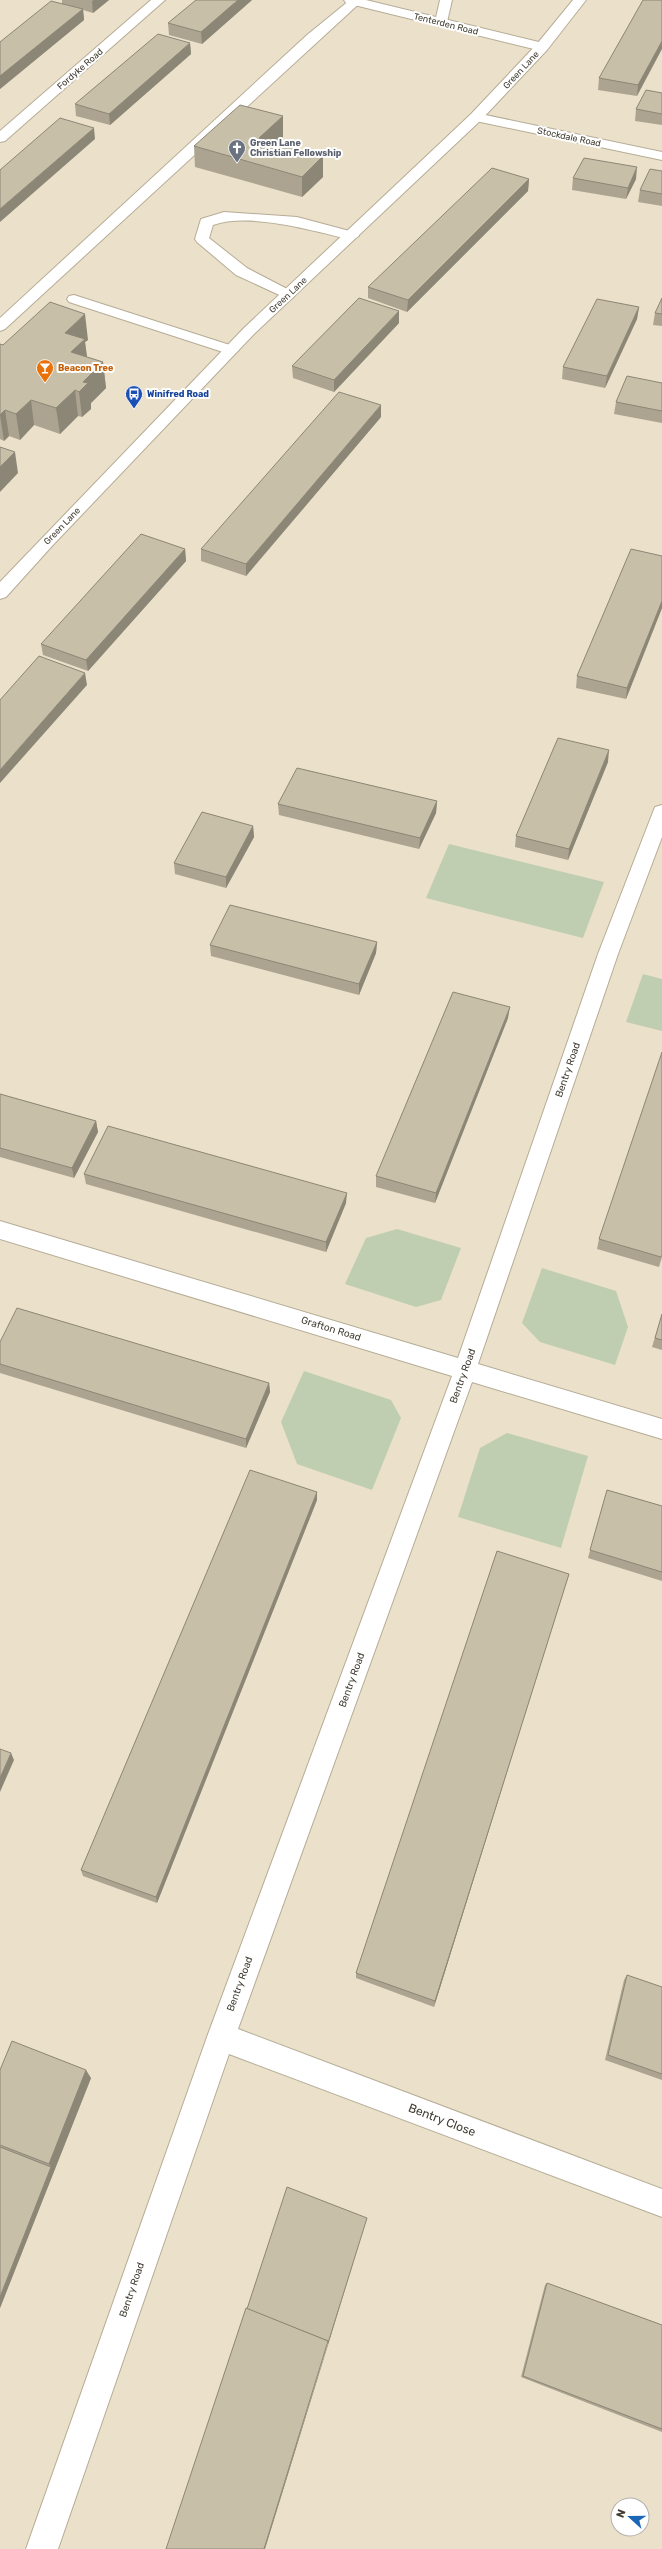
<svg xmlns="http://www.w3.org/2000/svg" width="662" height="2549" font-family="Rubik,sans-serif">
<rect width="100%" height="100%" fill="#ebe0c9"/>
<g fill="#bfceb1">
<path d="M449 844 604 882 583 938 426 898Z"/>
<path d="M643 974 662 979V1031L626 1022Z"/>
<path d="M397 1229 461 1248 441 1300 416 1307 345 1284 366 1238Z"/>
<path d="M542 1268 616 1291 628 1327 615 1365 540 1342 522 1323Z"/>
<path d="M304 1371 391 1400 401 1418 372 1490 297 1464 281 1422Z"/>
<path d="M507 1433 588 1456 561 1548 458 1517 480 1448Z"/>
</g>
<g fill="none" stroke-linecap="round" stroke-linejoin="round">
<g stroke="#b6ac96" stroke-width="2">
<g id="lane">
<path d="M350 0 362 1 5 329 0 331V318L307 35Z"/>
<path d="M440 0H452L447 22 441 26 435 22Z"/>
<path d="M224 212 297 217 357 233 359 236 352 240C314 231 250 212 213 225L209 238 247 268 293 292 295 295 293 298 288 299 236 275 197 242 195 239 201 219Z"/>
<path d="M74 295 236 347 239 350 231 355 226 353 69 302 67 299 69 296Z"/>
</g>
</g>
<g stroke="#b6ac96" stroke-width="2">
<g id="street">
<path d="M151 0H165L5 141 0 142V131Z"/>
<path d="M344 0H366L547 44 548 47 542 51 346 3Z"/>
<path d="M476 113 662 152V160L471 120 469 117Z"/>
<path d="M662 805V837L618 954 478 1364 662 1419V1439L472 1382 238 2029 662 2189V2217L229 2054 58 2549H26L207 2037 452 1376 0 1239V1221L458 1358 598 954 653 812 655 807Z"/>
</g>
</g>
<g stroke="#b6ac96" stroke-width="2">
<path id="primary" d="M573 0H586L547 50 481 120 254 334 52 546 6 597 0 599V582L244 328 471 114 537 44Z"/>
</g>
<use href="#lane" fill="#fff" fill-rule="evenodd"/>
<use href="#street" fill="#fff" fill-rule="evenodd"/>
<use href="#primary" fill="#fff" fill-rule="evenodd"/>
</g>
<g fill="#aca490">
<path d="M62 0H109L93 13 83 10 84 20 0 89V42L62 4Z"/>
<path d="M252 0 202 44 169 35 168 23Z"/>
<path d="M662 0 637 96 598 90 599 78Z"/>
<path d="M190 43 191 54 110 125 76 116 75 104Z"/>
<path d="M662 93V125L635 121 636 109Z"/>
<path d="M283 116V137L276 143 323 156V177L302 197 195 167 194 146Z"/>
<path d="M662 171V206L638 202 640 190Z"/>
<path d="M573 178 636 179 626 199 572 190Z"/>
<path d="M529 179 528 191 407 312 368 298V287Z"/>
<path d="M662 298V326L653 325 655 313Z"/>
<path d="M639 307 637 319 605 388 562 379 563 367Z"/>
<path d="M399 323 334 392 293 378 292 366Z"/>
<path d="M88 340 85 342 87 357 103 362 106 388 91 403V409L82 417 78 416 60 434 34 425 20 440 9 436 4 441 0 439V344L3 345Z"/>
<path d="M662 383V423L614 414 616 402Z"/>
<path d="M381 417 246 576 201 561V549Z"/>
<path d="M185 549 186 561 88 671 43 655 41 644Z"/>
<path d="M662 556V608L626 699 576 688 577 676Z"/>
<path d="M608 762 568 860 515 847 516 836Z"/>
<path d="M437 801 436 813 419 849 279 815 278 804Z"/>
<path d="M253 826 254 837 226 888 175 874 174 863Z"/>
<path d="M377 942 376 953 359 995 211 956 210 945Z"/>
<path d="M508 1018 435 1203 376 1187V1176Z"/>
<path d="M0 1094 96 1121 98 1132 74 1178 0 1157Z"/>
<path d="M84 1174 346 1203 326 1252 86 1184Z"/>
<path d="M599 1239 662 1257 659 1267 597 1249Z"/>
<path d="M662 1314V1350L652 1347Z"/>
<path d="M0 1342 269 1383 270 1392 246 1448 0 1373Z"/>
<path d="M607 1490 662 1506V1581L588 1558Z"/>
<path d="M317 1492V1500L157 1903 83 1876 81 1870Z"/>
<path d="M569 1574 566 1582 434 2007 356 1978V1973Z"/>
<path d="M627 1975 662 1987V2080L605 2060 624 1980Z"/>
<path d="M0 2070 91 2078 0 2308Z"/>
<path d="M547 2283 662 2325V2432L521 2377 545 2285Z"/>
</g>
<g fill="#8c8676">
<path d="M94 0H109L93 13 92 1Z"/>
<path d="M238 0H252L202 44 201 32Z"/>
<path d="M83 9 84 20 0 89V76Z"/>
<path d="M662 41V49L637 96 638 85Z"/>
<path d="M190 43 191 54 110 125 109 114Z"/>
<path d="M283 116V137L260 159 259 138Z"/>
<path d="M94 128 95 139 0 222V209Z"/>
<path d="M323 156V177L302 197V177Z"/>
<path d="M637 167 636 179 626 199 628 188Z"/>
<path d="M529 179 528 191 407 312 408 300Z"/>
<path d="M639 307 637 319 605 388 607 376Z"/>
<path d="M399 311V323L334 392V380Z"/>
<path d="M85 314 88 340 85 342 88 365 71 355 65 333Z"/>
<path d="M103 362 106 388 91 403V409L82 417 79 392 83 382Z"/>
<path d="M75 390 78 416 60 434 56 408Z"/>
<path d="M31 400 34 425 20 440 16 414Z"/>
<path d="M381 405V417L246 576V564Z"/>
<path d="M5 410 9 436 4 441 0 415Z"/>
<path d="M15 452 18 473 0 492V467Z"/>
<path d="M185 549 186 561 88 671 86 660Z"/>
<path d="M662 601V608L626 699 627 688Z"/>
<path d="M85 673 87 685 0 783V770Z"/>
<path d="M609 750 608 762 568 860 569 849Z"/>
<path d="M437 801 436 813 419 849 420 838Z"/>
<path d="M253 826 254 837 226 888V877Z"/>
<path d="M377 942 376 953 359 995V984Z"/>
<path d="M510 1007 508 1018 435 1203 436 1193Z"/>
<path d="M96 1121 98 1132 74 1178 72 1168Z"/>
<path d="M347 1193 346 1203 326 1252V1242Z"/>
<path d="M269 1383 270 1392 246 1448V1439Z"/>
<path d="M317 1492V1500L157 1903 156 1897Z"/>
<path d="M569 1574 566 1582 434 2007 435 2001Z"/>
<path d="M11 1753 14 1760 0 1792V1778Z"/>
<path d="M86 2070 91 2078 0 2308V2297L51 2167 49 2164Z"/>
<path d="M367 2218 366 2221 328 2345 265 2549H264Z"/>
</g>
<g fill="#c8bfa8" stroke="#8c8676">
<path d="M196 0H238L201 32 168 23Z"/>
<path d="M643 0H662V41L638 85 599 78Z"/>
<path d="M51 1 83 9 0 76V42Z"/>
<path d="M158 34 190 43 109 114 75 104Z"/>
<path d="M646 90 662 93V114L636 109Z"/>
<path d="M240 105 283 116 259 138 323 156 302 177 194 146Z"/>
<path d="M60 118 94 128 0 209V170Z"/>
<path d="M584 158 637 167 628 188 573 178Z"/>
<path d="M492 168 529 179 408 300 368 287Z"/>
<path d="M650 169 662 171V194L640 190Z"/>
<path d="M359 298 399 311 334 380 292 366Z"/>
<path d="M662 298V314L655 313Z"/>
<path d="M597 299 639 307 607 376 563 367Z"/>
<path d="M50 302 85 314 65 333 85 339 71 352 103 362 83 382 88 383 79 392 75 390 56 408 31 400 16 414 5 410 0 415V344L3 345Z"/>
<path d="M627 376 662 383V411L616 402Z"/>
<path d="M339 392 381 405 246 564 201 549Z"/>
<path d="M0 447 15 452 0 467Z"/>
<path d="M141 534 185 549 86 660 41 644Z"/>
<path d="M631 549 662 556V601L627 688 577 676Z"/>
<path d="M39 656 85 673 0 770V700Z"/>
<path d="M558 738 609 750 569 849 516 836Z"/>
<path d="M297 768 437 801 420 838 278 804Z"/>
<path d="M202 812 253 826 226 877 174 863Z"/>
<path d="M230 905 377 942 359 984 210 945Z"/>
<path d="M453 992 510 1007 436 1193 376 1176Z"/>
<path d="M662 1052V1255L661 1257 599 1239Z"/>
<path d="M0 1094 96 1121 72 1168 0 1148Z"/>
<path d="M108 1126 347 1193 326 1242 84 1174Z"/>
<path d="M17 1308 269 1383 246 1439 0 1364V1342Z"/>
<path d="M662 1314V1340L655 1338Z"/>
<path d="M250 1470 317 1492 156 1897 81 1870Z"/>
<path d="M607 1490 662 1506V1572L590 1550Z"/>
<path d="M497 1551 569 1574 435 2001 356 1973Z"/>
<path d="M0 1749 11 1753 0 1778Z"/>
<path d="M627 1975 662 1987V2074L608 2055Z"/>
<path d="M12 2041 86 2070 49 2164 0 2145V2070Z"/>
<path d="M0 2147 51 2167 0 2297Z"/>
<path d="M287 2187 367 2218 328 2343V2341L247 2309Z"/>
<path d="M547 2283 662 2325V2429L523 2376Z"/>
<path d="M246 2308 328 2341 264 2549H166Z"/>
</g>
<defs>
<g id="church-pin" transform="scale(0.9)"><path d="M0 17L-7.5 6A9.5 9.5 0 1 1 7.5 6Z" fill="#6b7280" stroke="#fff"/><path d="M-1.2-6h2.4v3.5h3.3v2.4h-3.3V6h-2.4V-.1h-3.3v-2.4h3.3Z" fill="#fff"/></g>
<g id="bar-pin" transform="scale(0.9)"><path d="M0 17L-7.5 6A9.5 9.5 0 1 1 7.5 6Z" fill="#e8710a" stroke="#fff"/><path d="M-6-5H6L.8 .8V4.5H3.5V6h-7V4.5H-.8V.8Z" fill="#fff"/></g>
<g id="bus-pin" transform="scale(0.9)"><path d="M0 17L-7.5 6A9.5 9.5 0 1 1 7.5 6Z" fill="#1a4fb4" stroke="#fff"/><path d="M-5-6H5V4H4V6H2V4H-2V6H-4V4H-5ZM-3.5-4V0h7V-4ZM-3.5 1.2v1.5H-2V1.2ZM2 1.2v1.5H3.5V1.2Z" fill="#fff"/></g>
</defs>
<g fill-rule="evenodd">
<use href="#church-pin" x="237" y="148"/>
<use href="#bar-pin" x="45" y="368"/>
<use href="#bus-pin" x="134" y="394"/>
</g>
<g text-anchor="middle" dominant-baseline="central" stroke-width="4" stroke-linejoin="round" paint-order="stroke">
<g font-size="9" fill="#413d33" stroke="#fff">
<text transform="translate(446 24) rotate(14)">Tenterden Road</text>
<text transform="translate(80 69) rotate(-41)">Fordyke Road</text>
<text transform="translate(521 70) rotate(-47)">Green Lane</text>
<text transform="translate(569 137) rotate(12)">Stockdale Road</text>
<text transform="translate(288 295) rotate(-43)">Green Lane</text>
<text transform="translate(62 526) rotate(-46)">Green Lane</text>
</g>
<g font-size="9" font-weight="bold" fill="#5b616d" stroke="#fff" text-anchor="start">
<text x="250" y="143">Green Lane<tspan x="250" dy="10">Christian Fellowship</tspan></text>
</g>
<g font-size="9" font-weight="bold" fill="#c56008" stroke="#fff" text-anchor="start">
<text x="58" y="368">Beacon Tree</text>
</g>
<g font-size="9" font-weight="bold" fill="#164399" stroke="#fff" text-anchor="start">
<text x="147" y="394">Winifred Road</text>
</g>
<g font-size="10" fill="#413d33" stroke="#fff">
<text transform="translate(568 1070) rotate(-71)">Bentry Road</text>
<text transform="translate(331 1329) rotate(17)">Grafton Road</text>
<text transform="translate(463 1376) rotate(-70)">Bentry Road</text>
<text transform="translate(352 1680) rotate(-70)">Bentry Road</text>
<text transform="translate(240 1984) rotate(-70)">Bentry Road</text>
<text transform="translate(132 2290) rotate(-71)">Bentry Road</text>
</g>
<g font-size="12" fill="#413d33" stroke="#fff">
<text transform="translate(442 2120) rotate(21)">Bentry Close</text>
</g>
</g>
<g transform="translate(630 2517) rotate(291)"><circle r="19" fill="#ffffff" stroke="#b3b1ad"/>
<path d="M0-3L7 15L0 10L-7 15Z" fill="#1c66b6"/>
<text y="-6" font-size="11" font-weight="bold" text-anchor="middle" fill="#413d33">N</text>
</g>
</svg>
